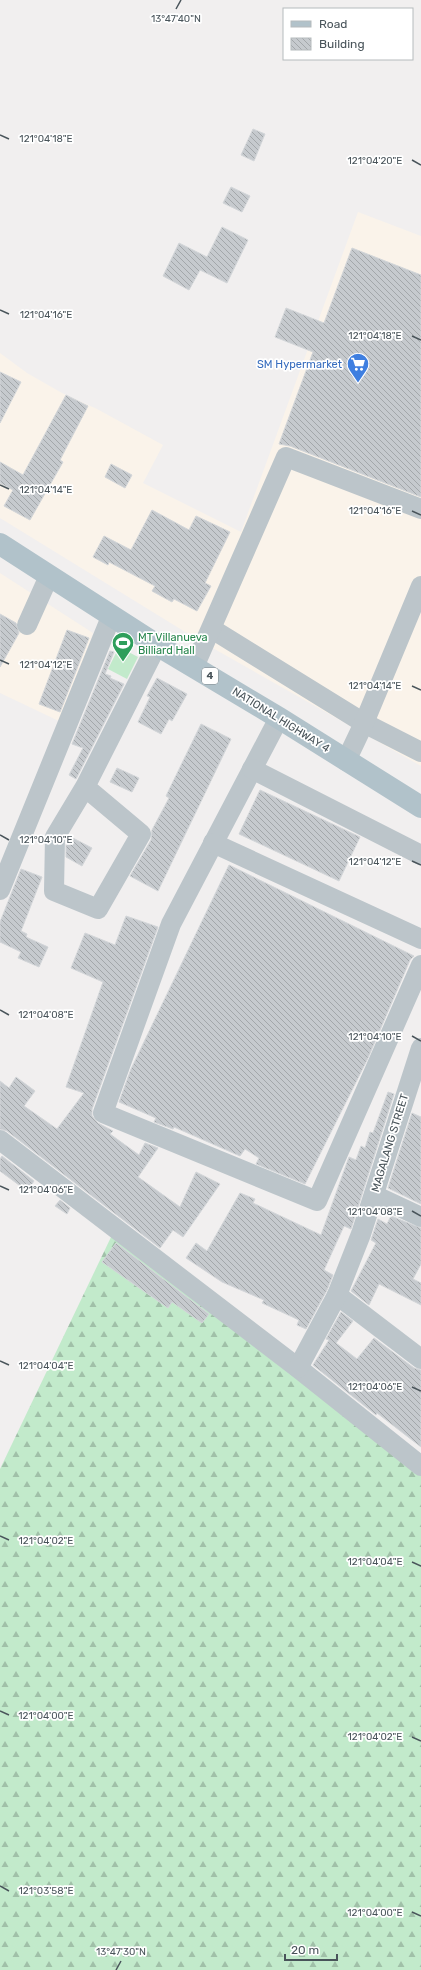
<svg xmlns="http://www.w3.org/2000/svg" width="421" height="1970" font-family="Rubik,sans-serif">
<defs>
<pattern id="forest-firs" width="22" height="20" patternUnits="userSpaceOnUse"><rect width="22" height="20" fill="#c2eacb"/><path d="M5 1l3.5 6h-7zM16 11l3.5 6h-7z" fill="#a0c0a8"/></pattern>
<pattern id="building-back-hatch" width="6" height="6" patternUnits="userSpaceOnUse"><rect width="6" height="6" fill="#c6cace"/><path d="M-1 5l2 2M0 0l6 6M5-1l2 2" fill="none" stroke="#a3a7aa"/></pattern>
</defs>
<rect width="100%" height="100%" fill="#f1efef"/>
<g fill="#faf3ea">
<path d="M358 212 421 236V766L195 638 0 518V353L27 373 62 393 97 409 163 445 143 483 241 532Z"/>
<path d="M0 573 93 633 61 722 0 693Z"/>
</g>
<path fill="url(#forest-firs)" d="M112 1235 421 1474V1970H0V1469Z"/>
<path fill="#c2eacb" d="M119 647 138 657 127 679 108 669Z"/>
<g fill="url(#building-back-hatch)" stroke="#d3d6d9">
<path d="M253 129 265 134 254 161 241 155Z"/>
<path d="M231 187 250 196 242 212 223 203Z"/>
<path d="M222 227 248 240 227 283 200 270 189 290 163 276 179 243 207 257Z"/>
<path d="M352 248 421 275V497L290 446 279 444 313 352 275 337 286 308 324 323Z"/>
<path d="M0 372 21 382 0 423Z"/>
<path d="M66 395 88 406 60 460 63 462 30 520 4 506 13 490 0 483V462L23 475Z"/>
<path d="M111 464 132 475 125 488 105 477Z"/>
<path d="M152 510 189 530 196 516 230 532 205 583 211 586 197 611 174 599 172 602 152 591 155 586 109 562 108 565 93 557 104 536 131 550Z"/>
<path d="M0 614 16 623 19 633 0 667Z"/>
<path d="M67 630 89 638 60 712 39 704Z"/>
<path d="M110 651 114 652 105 674 111 676 110 678 124 684 76 779 69 775 83 748 72 744Z"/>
<path d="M157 678 187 694 172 721 169 719 161 734 138 722 150 697 147 696Z"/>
<path d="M201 724 231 739 158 891 130 876 151 840 152 830 169 798 166 796Z"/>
<path d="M117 768 139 778 132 792 110 782Z"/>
<path d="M260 790 360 837 339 881 239 834Z"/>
<path d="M71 837 92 848 82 866 66 857V845Z"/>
<path d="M229 865 414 956 410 960 368 1058 305 1184 256 1164 259 1158 245 1149 240 1156 174 1127 173 1129 154 1122 156 1118 119 1102 131 1069Z"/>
<path d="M21 869 42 877 21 931 27 934 26 937 48 947 39 967 18 958 21 952 0 942V922Z"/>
<path d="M126 916 158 927 92 1109V1116L98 1123 113 1131 110 1134 139 1155 145 1143 158 1148 138 1177 180 1207 196 1172 220 1184 183 1237 173 1230 160 1248 7 1131 0 1129V1081L9 1088 16 1077 35 1091 24 1106 57 1129 84 1093 66 1087 103 982 71 968 85 933 115 945Z"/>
<path d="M388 1092 394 1094 351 1229 344 1226 324 1270 333 1275 327 1290 306 1329 297 1325 299 1320 262 1303 264 1300 222 1282 186 1258 196 1243 207 1251 240 1193 255 1199 253 1203 321 1235 349 1157 356 1160 361 1146 365 1148 370 1132 373 1133Z"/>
<path d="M412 1113 421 1117V1204L388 1188Z"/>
<path d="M2 1156 34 1181 27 1191 0 1171V1159Z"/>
<path d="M60 1200 70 1208 67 1214 55 1206Z"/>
<path d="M391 1216 421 1228V1264L413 1279 421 1283V1305L379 1284 369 1305 351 1291 376 1243 371 1240 378 1219 387 1224Z"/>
<path d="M116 1243 209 1314 202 1323 172 1302 168 1308 102 1262Z"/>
<path d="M341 1312 353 1321 336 1343 357 1359 374 1338 414 1368 421 1370V1447L377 1413 376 1415 313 1365 329 1340 326 1339Z"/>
</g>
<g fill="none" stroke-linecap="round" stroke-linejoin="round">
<g stroke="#bcc5ca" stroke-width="20">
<path d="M27 625 49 576"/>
<path d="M212 629 364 723 421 752"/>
<path d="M194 667 286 457 421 509"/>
<path d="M279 718 171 924 103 1113 317 1201 421 965"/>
<path d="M346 761 364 723 421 586"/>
<path d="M252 769 421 855"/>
<path d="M85 787 141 834 98 909 54 891 55 837 85 787 157 645"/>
<path d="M213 843 421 939"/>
<path d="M0 890 111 617"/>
<path d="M0 1140 298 1368 421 1466"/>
<path d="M374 1195 421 1217"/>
<path d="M337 1295 421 1359"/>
<path d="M298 1368 337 1295 361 1234 421 1048"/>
</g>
<path stroke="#b1c2ca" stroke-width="22" d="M0 544 157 645 279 718 421 807"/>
</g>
<path fill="none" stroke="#49545a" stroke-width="1.5" d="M176 9 181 0M0 135 9 139M412 160 421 165M0 310 9 314M412 336 421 340M0 485 9 489M412 511 421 515M0 660 9 664M412 686 421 690M0 835 9 840M412 861 421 865M0 1010 9 1015M412 1036 421 1041M0 1186 9 1190M412 1211 421 1216M0 1361 9 1365M412 1387 421 1391M0 1536 9 1540M412 1562 421 1566M0 1711 9 1715M412 1737 421 1741M0 1886 9 1891M412 1912 421 1916M116 1970 121 1961"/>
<defs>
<g id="supermarket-pin" transform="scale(1.15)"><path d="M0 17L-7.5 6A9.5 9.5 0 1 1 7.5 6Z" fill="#3f7fe0" stroke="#fff"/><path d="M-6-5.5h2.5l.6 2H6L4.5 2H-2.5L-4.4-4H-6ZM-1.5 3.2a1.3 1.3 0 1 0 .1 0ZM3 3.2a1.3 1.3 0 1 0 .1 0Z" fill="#fff"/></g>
<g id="stadium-pin" transform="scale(1.15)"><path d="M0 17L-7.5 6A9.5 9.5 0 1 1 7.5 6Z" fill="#2e9e5b" stroke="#fff"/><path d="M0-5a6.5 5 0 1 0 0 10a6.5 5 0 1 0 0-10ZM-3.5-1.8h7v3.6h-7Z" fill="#fff"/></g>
</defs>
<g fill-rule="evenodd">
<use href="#supermarket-pin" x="358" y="364"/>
<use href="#stadium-pin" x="123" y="643"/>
</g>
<g text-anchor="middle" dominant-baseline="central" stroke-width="3.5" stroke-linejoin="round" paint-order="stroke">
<rect fill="#fff" stroke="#80878c" stroke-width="1" x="202" y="668" width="16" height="16" rx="3"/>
<g font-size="10" font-weight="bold" fill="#49545a">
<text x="210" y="676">4</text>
</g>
<g font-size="11" fill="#366cbe" stroke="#fff" text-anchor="end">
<text x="342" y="364">SM Hypermarket</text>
</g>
<g font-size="11" fill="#27864d" stroke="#fff" text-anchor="start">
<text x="138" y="637">MT Villanueva<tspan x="138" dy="13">Billiard Hall</tspan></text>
</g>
<g font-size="11" fill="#49545a" stroke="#fff">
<text transform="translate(281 720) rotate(32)">NATIONAL HIGHWAY 4</text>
<text transform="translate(390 1143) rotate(-73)">MAGALANG STREET</text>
</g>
</g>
<g font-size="10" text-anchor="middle" fill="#49545a" stroke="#fff" stroke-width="3.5" stroke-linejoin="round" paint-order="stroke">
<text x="176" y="22">13°47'40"N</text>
<text x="46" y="142">121°04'18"E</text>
<text x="375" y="164">121°04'20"E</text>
<text x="46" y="318">121°04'16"E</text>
<text x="375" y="339">121°04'18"E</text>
<text x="46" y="493">121°04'14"E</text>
<text x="375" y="514">121°04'16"E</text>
<text x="46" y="668">121°04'12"E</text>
<text x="375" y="689">121°04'14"E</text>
<text x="46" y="843">121°04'10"E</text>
<text x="375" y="865">121°04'12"E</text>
<text x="46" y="1018">121°04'08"E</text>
<text x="375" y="1040">121°04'10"E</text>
<text x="46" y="1193">121°04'06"E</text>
<text x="375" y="1215">121°04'08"E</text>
<text x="46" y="1369">121°04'04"E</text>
<text x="375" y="1390">121°04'06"E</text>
<text x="46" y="1544">121°04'02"E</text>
<text x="375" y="1565">121°04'04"E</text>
<text x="46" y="1719">121°04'00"E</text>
<text x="375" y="1740">121°04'02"E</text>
<text x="46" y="1894">121°03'58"E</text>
<text x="375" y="1916">121°04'00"E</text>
<text x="121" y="1955">13°47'30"N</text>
</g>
<rect x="283" y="8" width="130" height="52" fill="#ffffff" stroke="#b6bbbd"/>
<rect x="291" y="21" width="20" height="6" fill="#b1c2ca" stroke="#b6bbbd"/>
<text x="319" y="28" font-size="12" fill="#49545a">Road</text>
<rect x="291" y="38" width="20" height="12" fill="url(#building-back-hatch)" stroke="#b6bbbd"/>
<text x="319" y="48" font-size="12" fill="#49545a">Building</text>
<path d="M285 1954v6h52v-6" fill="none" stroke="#49545a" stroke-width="2"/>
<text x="291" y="1954" font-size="12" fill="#49545a" stroke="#ffffff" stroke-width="3" paint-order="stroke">20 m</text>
</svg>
